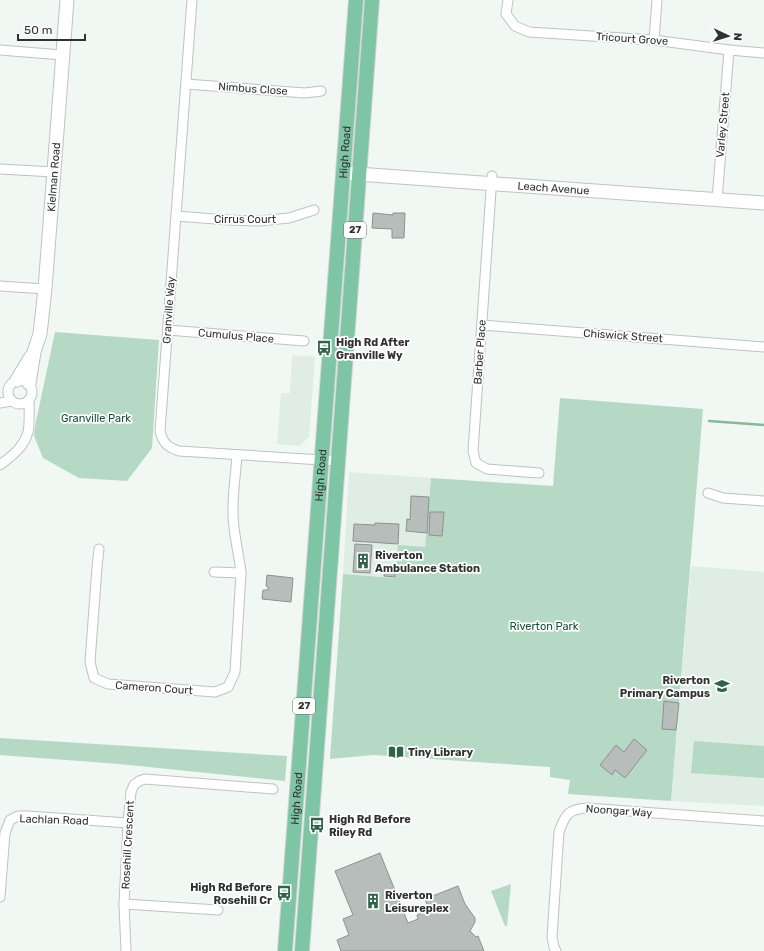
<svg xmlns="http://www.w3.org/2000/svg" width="764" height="951" font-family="Rubik,sans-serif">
<rect width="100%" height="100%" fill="#f1f7f3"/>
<g fill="#dfede4">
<path d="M292 355 315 357 309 437 299 446 277 444 281 393H290Z"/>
<path d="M349 472 431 478 425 547 395 578 343 574Z"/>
<path d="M691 566 764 572V806L671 801Z"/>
</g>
<g fill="#b5d9c4">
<path d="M55 332 159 340 152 448 127 481 79 478 43 458 34 436 35 426Z"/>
<path d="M560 398 703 409 671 801 568 794 570 780 550 777V767L373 755 330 759 343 574 395 578 398 545 425 547 431 478 553 486Z"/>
<path d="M0 738 287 756 285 781 119 764 0 755Z"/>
<path d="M694 741 764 746V778L691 773Z"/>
<path d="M511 884 507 926H505L491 891Z"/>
</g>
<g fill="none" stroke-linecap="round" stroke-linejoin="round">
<path stroke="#89b99d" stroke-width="2.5" d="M709 421 764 425"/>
</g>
<g fill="#b7bdba" stroke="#8d928f">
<path d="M373 213 393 215V213H405L404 238H392V229L372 228Z"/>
<path d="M411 496 429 497 427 533 406 531 407 519 410 520Z"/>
<path d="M430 512H444L442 536 429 535Z"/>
<path d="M375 523 399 524 398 544 353 541 354 524 375 525Z"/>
<path d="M355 544 372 545 370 573 353 572Z"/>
<path d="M384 570H395V577L384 576Z"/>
<path d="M267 575 293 578 291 602 262 599 263 590H268V587L266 586Z"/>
<path d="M664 701 679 703 676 730 662 729Z"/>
<path d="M634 739 647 750 625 778 615 770 612 775 600 765 616 745 624 752Z"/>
<path d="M380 853 408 923 418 919 417 915 429 910 425 899 458 886 465 904 475 918V922L470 931 476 937 478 936 484 951H341L337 940 349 935 343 919 353 915 335 871Z"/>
</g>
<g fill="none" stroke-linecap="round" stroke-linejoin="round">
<g stroke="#bec3c0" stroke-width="11">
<g id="street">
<path d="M192 0 160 431C163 443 167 447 179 451L338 461"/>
<path d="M508 0 506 14 515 26 529 32 654 40 729 50 764 53"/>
<path d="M654 40 657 0"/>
<path d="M0 50 62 55"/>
<path d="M186 84 305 93 321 91"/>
<path d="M0 169 54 172"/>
<path d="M492 176 473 451 476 463 487 469 539 473"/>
<path d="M717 200 729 50"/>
<path d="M176 216 228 220 259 221 289 218 314 210"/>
<path d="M0 286 45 289"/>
<path d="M482 325 764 347"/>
<path d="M168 330 304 341"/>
<circle cx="20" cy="392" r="12"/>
<path d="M0 403 11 401"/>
<path d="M0 465C12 456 24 447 28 432 30 423 29 410 29 400"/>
<path d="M708 493 723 498 764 501"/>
<path d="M99 549 97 567 90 662 94 678 108 684 215 692 228 687 235 672 241 573C239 552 232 530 233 508 233 490 236 472 237 455"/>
<path d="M214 572 241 573"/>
<path d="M0 897 5 833 10 820 18 816H27L128 823"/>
<path d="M124 904 218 910"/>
<path d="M126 951 124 904 128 823 131 792 134 785 139 781 145 779 273 789"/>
<path d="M556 951 554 947 552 937 559 832C565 815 568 809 587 808L764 821"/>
</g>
</g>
<g stroke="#bec3c0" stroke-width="15">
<g id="secondary">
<path id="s1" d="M343 173 764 203"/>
<path d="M17 380 31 357"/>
<path id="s2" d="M29 383 34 352 40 334 45 289 67 0"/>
</g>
</g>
<g stroke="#d1d2d1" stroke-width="16">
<g id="primary">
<path id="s3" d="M285 951 356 0"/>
<path d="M302 951 372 0"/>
</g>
</g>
<use href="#street" stroke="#fff" stroke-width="9"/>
<use href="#secondary" stroke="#fff" stroke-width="13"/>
<use href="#primary" stroke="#7ec5a6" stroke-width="14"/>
</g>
<defs>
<g id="bus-bare" transform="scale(1.2)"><path d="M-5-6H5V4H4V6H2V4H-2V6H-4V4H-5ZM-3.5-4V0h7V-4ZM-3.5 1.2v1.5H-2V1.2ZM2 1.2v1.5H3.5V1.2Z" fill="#306449" stroke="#fff" stroke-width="2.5" paint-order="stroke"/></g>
<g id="building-bare" transform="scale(1.2)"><path d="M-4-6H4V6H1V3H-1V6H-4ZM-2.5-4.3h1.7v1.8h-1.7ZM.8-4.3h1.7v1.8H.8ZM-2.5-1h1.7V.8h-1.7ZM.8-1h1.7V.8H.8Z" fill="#306449" stroke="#fff" stroke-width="2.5" paint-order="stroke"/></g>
<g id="school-bare" transform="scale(1.2)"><path d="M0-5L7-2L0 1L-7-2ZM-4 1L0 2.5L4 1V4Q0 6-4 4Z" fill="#306449" stroke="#fff" stroke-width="2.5" paint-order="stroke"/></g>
<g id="library-bare" transform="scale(1.2)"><path d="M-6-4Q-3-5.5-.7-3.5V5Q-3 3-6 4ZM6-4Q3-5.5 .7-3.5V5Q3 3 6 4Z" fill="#306449" stroke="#fff" stroke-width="2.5" paint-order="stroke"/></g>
</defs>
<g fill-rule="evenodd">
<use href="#bus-bare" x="324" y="348"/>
<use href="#building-bare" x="363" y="561"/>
<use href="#school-bare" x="722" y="686"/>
<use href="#library-bare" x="396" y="752"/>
<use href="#bus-bare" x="317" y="825"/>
<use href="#bus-bare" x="284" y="893"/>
<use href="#building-bare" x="373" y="901"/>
</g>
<g text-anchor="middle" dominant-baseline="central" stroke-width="3.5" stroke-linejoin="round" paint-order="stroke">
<g fill="#fff" stroke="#6d706e" stroke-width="1">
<rect x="344" y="222" width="22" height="16" rx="3"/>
<rect x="293" y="698" width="22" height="16" rx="3"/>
</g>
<g font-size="10" font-weight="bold" fill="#2f3230">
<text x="355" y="230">27</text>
<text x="304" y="706">27</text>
</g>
<g font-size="11" fill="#2f3230" stroke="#fff">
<text transform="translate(632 39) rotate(4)">Tricourt Grove</text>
<text transform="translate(253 89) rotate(4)">Nimbus Close</text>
<text transform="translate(723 125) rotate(-85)">Varley Street</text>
<text stroke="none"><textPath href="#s3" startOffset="801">High Road</textPath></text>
<text stroke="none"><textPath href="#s2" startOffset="208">Kielman Road</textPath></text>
<text stroke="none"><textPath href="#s1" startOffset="211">Leach Avenue</textPath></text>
<text x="245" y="219">Cirrus Court</text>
<text transform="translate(169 310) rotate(-86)">Granville Way</text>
<text transform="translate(236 336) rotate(5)">Cumulus Place</text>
<text transform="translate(623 336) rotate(4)">Chiswick Street</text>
<text transform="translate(480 352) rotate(-86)">Barber Place</text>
<text stroke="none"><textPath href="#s3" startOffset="477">High Road</textPath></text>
<text transform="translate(154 688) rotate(4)">Cameron Court</text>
<text stroke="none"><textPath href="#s3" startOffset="153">High Road</textPath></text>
<text transform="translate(619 811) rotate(4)">Noongar Way</text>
<text transform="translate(54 820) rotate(2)">Lachlan Road</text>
<text transform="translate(128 845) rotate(-87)">Rosehill Crescent</text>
</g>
<g font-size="11" font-weight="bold" fill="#2f3230" stroke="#fff" text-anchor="start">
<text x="336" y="342">High Rd After<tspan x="336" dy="13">Granville Wy</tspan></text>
<text x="375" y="555">Riverton<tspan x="375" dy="13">Ambulance Station</tspan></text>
<text x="710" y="680" text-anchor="end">Riverton<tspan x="710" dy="13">Primary Campus</tspan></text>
<text x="408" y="752">Tiny Library</text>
<text x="329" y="819">High Rd Before<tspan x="329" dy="13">Riley Rd</tspan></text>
<text x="272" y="887" text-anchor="end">High Rd Before<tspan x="272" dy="13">Rosehill Cr</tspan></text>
<text x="385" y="895">Riverton<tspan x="385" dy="13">Leisureplex</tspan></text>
</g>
<g font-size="11" fill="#165034" stroke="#fff">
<text x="96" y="418">Granville Park</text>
<text x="544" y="626">Riverton Park</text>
</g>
</g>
<g transform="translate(728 36) rotate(94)" stroke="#ffffff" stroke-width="3" paint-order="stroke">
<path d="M0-3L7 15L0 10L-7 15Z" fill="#2f3230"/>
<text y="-6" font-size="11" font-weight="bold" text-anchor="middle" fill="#2f3230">N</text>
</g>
<path d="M18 34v6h67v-6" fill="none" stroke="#2f3230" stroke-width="2"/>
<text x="24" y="34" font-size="12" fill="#2f3230" stroke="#ffffff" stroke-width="3" paint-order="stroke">50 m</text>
</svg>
